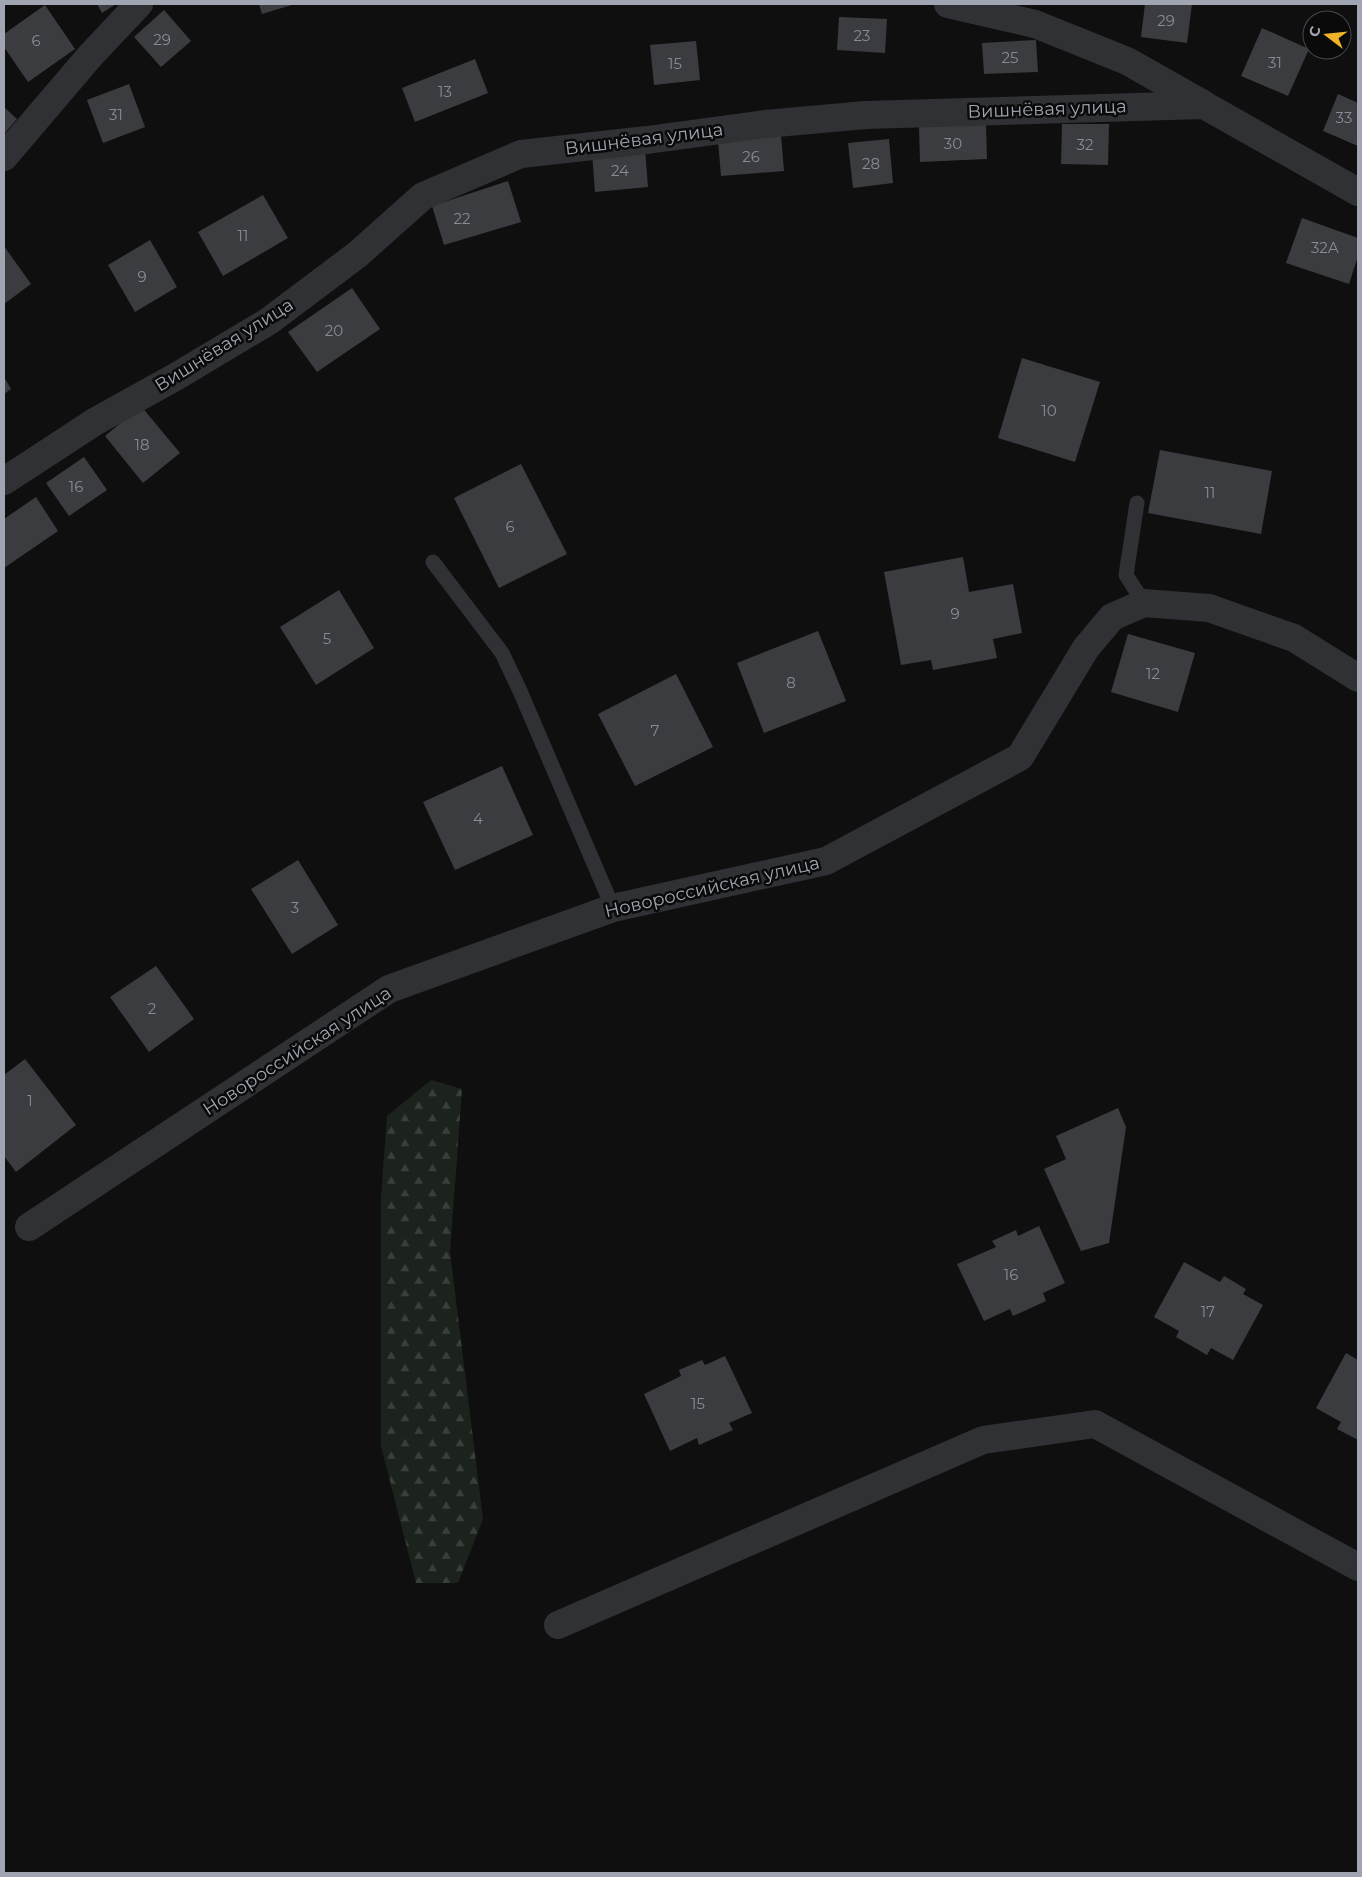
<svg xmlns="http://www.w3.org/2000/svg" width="1362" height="1877" font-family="Montserrat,sans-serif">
<defs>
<pattern id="forest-firs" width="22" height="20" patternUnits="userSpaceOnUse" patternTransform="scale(1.25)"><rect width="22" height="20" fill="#1b231c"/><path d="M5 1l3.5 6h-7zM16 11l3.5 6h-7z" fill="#39403b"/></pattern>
</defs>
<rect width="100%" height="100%" fill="#0f0f10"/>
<path fill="url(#forest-firs)" d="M431 1080 462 1089 450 1252 483 1519 458 1583H416L381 1446V1198L387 1116Z"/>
<g fill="#3b3c40">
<path d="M97 4H116L102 13Z"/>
<path d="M259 4H295L262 14Z"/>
<path d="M1145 4H1192L1187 43 1141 37Z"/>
<path d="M45 5 75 49 28 82 4 47V34Z"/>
<path d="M164 10 191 41 161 67 134 37Z"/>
<path d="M839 17 887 19 885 53 837 50Z"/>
<path d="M1262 28 1309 49 1288 96 1241 76Z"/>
<path d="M1036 40 1038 72 984 74 982 43Z"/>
<path d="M696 41 700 80 654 85 650 45Z"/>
<path d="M475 59 488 93 415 122 402 88Z"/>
<path d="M129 84 145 127 103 143 87 100Z"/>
<path d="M1338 94 1358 103V146L1323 131Z"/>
<path d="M4 107 17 119 4 134Z"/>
<path d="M1062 124H1109L1108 165 1061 164Z"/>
<path d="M986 125 987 159 920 162 919 127Z"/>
<path d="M781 135 784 171 721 176 718 141Z"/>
<path d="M889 139 893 183 853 188 848 143Z"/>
<path d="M645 149 648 187 595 192 592 153Z"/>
<path d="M508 181 521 222 444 245 432 206Z"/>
<path d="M263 195 288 238 223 276 198 232Z"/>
<path d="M1302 218 1358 238V256L1349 284 1286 263Z"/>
<path d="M150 240 177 287 135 312 108 265Z"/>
<path d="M4 246 31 284 4 304Z"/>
<path d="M352 288 380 329 317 372 288 332Z"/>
<path d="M1022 358 1100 382 1075 462 998 438Z"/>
<path d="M4 377 11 389 4 394Z"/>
<path d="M141 406 180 453 143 483 105 436Z"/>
<path d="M1160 450 1272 471 1261 534 1148 513Z"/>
<path d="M84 457 107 490 69 516 46 483Z"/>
<path d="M521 464 567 554 499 588 454 498Z"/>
<path d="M36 497 58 531 4 568V519Z"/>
<path d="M963 557 969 592 1013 584 1022 633 993 639 997 658 933 670 931 660 901 665 884 572Z"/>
<path d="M339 590 374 648 316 685 280 627Z"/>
<path d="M818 631 846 701 764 733 737 663Z"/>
<path d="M1128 634 1195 653 1178 712 1111 692Z"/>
<path d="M676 674 713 747 635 786 598 714Z"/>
<path d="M502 766 533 835 455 870 423 802Z"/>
<path d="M298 860 338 925 292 954 251 889Z"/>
<path d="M156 966 194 1019 149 1052 110 997Z"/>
<path d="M25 1059 76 1125 16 1172 4 1156V1075Z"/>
<path d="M1118 1108 1126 1127 1109 1243 1081 1251 1044 1169 1066 1159 1056 1136Z"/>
<path d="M1039 1226 1065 1283 1043 1293 1046 1301 1013 1316 1010 1309 984 1321 957 1264 996 1247 992 1241 1016 1230 1018 1236Z"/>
<path d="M1184 1262 1220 1282 1224 1276 1246 1289 1243 1294 1263 1305 1233 1360 1211 1348 1207 1355 1176 1337 1179 1331 1154 1317Z"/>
<path d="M1346 1353 1358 1360V1440L1337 1429 1341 1422 1316 1408Z"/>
<path d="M725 1356 752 1413 729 1423 733 1430 699 1445 697 1438 670 1451 644 1394 681 1376 679 1370 702 1360 705 1365Z"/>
</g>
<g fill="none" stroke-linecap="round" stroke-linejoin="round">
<g stroke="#303135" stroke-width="15">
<path d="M1137 503 1126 575 1144 603"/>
<path d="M433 562 502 653 520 691 613 908"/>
</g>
<g stroke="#303135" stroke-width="28">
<path d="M948 4 1035 24 1127 61 1203 104"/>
<path d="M4 157 90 56 139 4"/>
<path d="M4 481 96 421 177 376 269 321 358 254 423 196 521 154 647 140 765 124 866 115 1204 105 1358 192"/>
<path d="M29 1227 389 989 613 908 826 861 1020 757 1086 648 1112 617 1144 603 1209 608 1294 638 1358 678"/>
<path d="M558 1625 983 1440 1095 1424 1358 1567"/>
</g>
</g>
<g text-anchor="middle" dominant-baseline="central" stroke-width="5" stroke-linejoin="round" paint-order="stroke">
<g font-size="15" fill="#878b95">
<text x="1166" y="20">29</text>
<text x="862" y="35">23</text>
<text x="162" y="39">29</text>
<text x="36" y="40">6</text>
<text x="1010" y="57">25</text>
<text x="1275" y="62">31</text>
<text x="675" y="63">15</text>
<text x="445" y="91">13</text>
<text x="116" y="114">31</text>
<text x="1344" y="117">33</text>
<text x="953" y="143">30</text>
<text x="1085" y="144">32</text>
<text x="751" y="156">26</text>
<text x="871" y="163">28</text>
<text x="620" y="170">24</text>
<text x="462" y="218">22</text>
<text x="243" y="235">11</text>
<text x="1325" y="247">32А</text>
<text x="142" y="276">9</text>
<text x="334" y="330">20</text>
<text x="1049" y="410">10</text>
<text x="142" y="444">18</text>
<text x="76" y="486">16</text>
<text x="1210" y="492">11</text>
<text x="510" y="526">6</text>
<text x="955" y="613">9</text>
<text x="327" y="638">5</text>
<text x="1153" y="673">12</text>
<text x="791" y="682">8</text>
<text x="655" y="730">7</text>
<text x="478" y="818">4</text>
<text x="295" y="907">3</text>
<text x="152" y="1008">2</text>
<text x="30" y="1100">1</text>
<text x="1011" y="1274">16</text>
<text x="1208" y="1311">17</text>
<text x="698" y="1403">15</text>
</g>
<g font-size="18" fill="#a0a5b1" stroke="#0a0a0b">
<text transform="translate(1047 109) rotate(-2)">Вишнёвая улица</text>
<text transform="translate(644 139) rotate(-7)">Вишнёвая улица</text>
<text transform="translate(224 345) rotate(-32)">Вишнёвая улица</text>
<text transform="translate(712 887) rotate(-13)">Новороссийская улица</text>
<text transform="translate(297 1051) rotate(-33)">Новороссийская улица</text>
</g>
</g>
<rect width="1362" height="1877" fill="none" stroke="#a0a5b1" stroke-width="10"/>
<g transform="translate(1327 35) rotate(286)"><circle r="24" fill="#0a0a0b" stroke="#46484d"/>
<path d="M0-4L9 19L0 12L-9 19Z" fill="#f0b327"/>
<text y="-8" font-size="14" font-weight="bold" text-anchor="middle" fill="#a0a5b1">С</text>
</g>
</svg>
